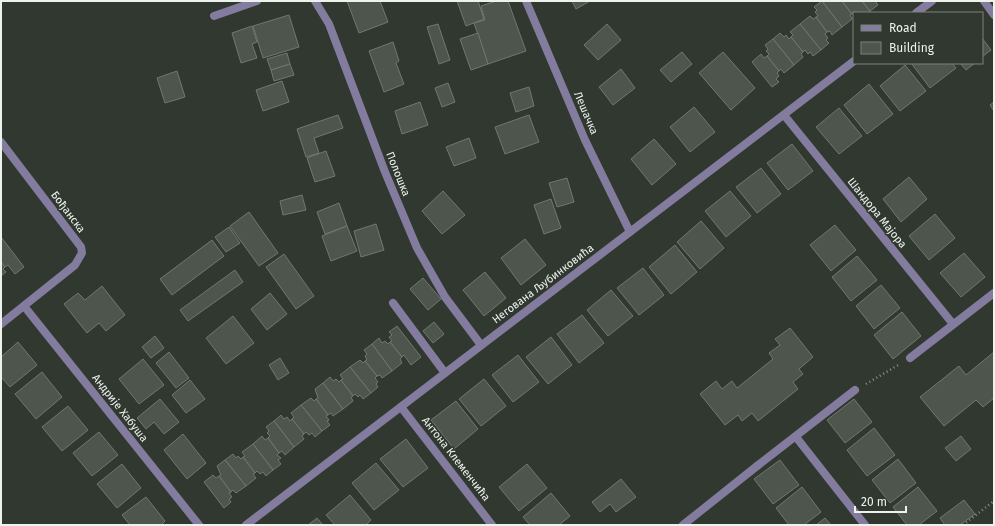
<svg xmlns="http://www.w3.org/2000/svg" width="995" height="526" font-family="'Fira Sans',sans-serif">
<rect width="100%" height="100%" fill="#313830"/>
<g fill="#4d554d" stroke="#70786f">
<path d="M347 1H380L388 22 359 33Z"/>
<path d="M457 1H478L484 19 466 26Z"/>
<path d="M496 1H508L526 51 488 64 474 23 485 20 481 6Z"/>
<path d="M572 1H590L576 9Z"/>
<path d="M822 1 842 27 832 35 830 31 827 32 816 17 818 16 815 12 817 10 814 7Z"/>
<path d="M822 1H842L852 14 850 15 852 19 842 27Z"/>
<path d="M842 1H862L870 11 868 13 854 12 852 14Z"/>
<path d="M862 1H875L878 5 870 11Z"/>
<path d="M289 15 299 47 263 58 253 26Z"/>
<path d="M810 16 813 19 816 17 827 32 825 34 828 38 826 40 829 43 821 50 800 24Z"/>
<path d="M438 24 450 60 439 64 427 27Z"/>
<path d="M607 24 621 40 598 60 584 45Z"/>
<path d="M800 24 821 50 813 56 810 52 808 54 805 50 803 52 791 37 793 35 790 32Z"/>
<path d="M252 26 257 42 252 44 257 58 241 63 232 33Z"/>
<path d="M478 33 488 64 471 70 460 39Z"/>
<path d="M780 33 784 37 786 35 789 39 791 37 803 52 801 54 803 57 794 65 773 39Z"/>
<path d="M982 38 991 50 982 57Z"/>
<path d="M773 39 794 65 784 73 781 69 779 71 767 56 769 54 766 51 768 49 765 45Z"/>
<path d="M393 42 399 61 396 63 404 84 384 92 369 51Z"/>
<path d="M682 52 692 64 671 82 660 70Z"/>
<path d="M723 52 755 88 731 110 699 73Z"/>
<path d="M287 53 290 64 271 70 267 59Z"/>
<path d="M761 54 764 58 767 56 779 71 777 73 779 76 776 79 779 82 772 87 752 62Z"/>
<path d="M911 63H952L956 68 930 88Z"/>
<path d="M960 63H975L966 70Z"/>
<path d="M290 64 294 75 274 81 271 70Z"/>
<path d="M905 65 926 91 900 111 880 86Z"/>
<path d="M621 69 635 88 613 105 599 87Z"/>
<path d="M177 71 185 97 165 103 157 78Z"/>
<path d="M282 81 289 102 263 111 256 90Z"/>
<path d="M448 83 455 102 442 107 435 88Z"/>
<path d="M869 84 893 114 867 134 844 105Z"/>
<path d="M529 87 534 106 516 112 510 93Z"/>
<path d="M420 102 428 125 402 134 395 111Z"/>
<path d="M994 102V111L990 105Z"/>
<path d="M694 107 715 132 690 152 670 127Z"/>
<path d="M839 108 862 136 839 154 816 127Z"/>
<path d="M338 115 343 128 314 138 319 153 306 157 297 129Z"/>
<path d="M529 115 539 142 505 154 495 127Z"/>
<path d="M469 138 476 158 454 166 446 147Z"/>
<path d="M654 139 676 164 652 185 631 159Z"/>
<path d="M792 144 813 171 788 190 767 163Z"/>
<path d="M326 151 335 176 315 182 307 158Z"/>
<path d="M761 168 781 194 757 213 736 187Z"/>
<path d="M909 177 927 199 901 222 883 199Z"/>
<path d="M567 178 574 202 557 207 549 183Z"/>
<path d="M443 191 465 215 442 234 422 211Z"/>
<path d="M730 191 751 216 726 237 705 211Z"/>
<path d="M302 195 306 210 283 215 280 201Z"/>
<path d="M551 199 561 228 544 234 534 205Z"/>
<path d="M339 203 347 226 325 234 317 212Z"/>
<path d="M249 212 278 253 259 266 230 226Z"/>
<path d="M935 214 955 238 929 260 909 236Z"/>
<path d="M701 221 724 248 700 269 677 242Z"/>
<path d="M376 224 384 250 361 257 354 231Z"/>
<path d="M835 225 856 250 831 271 810 245Z"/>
<path d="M347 226 357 251 331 261 322 236Z"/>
<path d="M229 227 240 243 226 252 215 237Z"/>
<path d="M1 237 24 267 15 274 8 265 5 267 1 262Z"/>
<path d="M525 239 546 265 521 285 501 258Z"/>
<path d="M212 240 224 256 172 295 160 279Z"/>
<path d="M675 245 697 272 671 294 649 267Z"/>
<path d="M964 253 985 277 961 297 940 273Z"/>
<path d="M284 254 314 296 296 309 266 267Z"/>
<path d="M857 256 877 280 851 301 832 277Z"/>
<path d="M1 262 5 267 3 269 6 272 1 276Z"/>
<path d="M643 268 664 295 639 315 617 288Z"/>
<path d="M235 270 243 282 188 321 180 310Z"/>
<path d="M485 272 506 298 484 316 463 290Z"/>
<path d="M423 278 441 299 428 310 410 289Z"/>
<path d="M881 285 900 308 874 329 856 306Z"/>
<path d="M102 286 125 315 106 331 99 323 87 333 64 304 78 293 85 300Z"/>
<path d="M611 290 633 316 608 336 587 310Z"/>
<path d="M270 293 287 314 267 330 251 309Z"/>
<path d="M902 312 921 336 893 359 874 335Z"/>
<path d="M582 315 604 343 579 363 557 334Z"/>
<path d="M233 316 254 343 226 364 206 338Z"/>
<path d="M434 322 444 334 433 343 423 331Z"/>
<path d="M397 326 421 357 411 365 404 355 402 357 390 342 392 341 389 337 392 335 389 332Z"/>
<path d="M790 328 813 357 799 369 803 374 793 382 798 389 758 421 752 413 742 421 738 415 725 425 700 394 716 381 722 389 732 381 737 388 773 359 769 353 780 345 775 339Z"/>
<path d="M155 336 164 348 151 358 142 347Z"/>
<path d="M551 337 572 365 548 384 526 357Z"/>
<path d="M379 338 382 343 385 341 388 344 390 342 402 357 400 359 402 363 392 371 372 344Z"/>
<path d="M18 342 37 365 10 387 1 377V357Z"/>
<path d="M372 344 392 371 382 378 380 375 377 376 365 361 367 360 365 356 367 354 364 350Z"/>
<path d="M169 352 189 378 176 388 156 363Z"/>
<path d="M994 352V398L983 407 976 400 944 426 920 397 959 366 966 375Z"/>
<path d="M518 355 539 382 513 402 492 375Z"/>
<path d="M280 358 289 373 278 380 269 365Z"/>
<path d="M143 359 164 385 139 404 119 379Z"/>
<path d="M360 360 363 363 365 361 377 376 375 378 378 382 376 384 378 387 371 393 350 367Z"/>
<path d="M350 367 371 393 363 399 360 395 358 397 355 394 353 396 341 380 343 379 340 375Z"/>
<path d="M42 372 62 397 36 419 15 394Z"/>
<path d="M330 377 333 381 336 379 339 382 341 380 353 396 351 397 353 401 343 409 323 383Z"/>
<path d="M484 379 506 406 481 426 459 399Z"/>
<path d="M190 380 205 399 186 413 172 395Z"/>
<path d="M323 383 343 409 333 416 331 413 328 415 316 399 318 398 315 389Z"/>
<path d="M311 398 314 401 316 399 328 415 326 416 329 420 327 421 330 425 322 431 301 405Z"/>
<path d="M160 399 179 422 164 434 154 422 146 429 137 418Z"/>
<path d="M854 399 872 422 845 443 827 420Z"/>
<path d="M456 401 478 429 454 449 431 420Z"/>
<path d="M301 405 322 431 315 437 312 433 309 435 306 432 304 434 292 419 294 417 291 413Z"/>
<path d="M68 406 88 430 62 451 42 427Z"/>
<path d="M281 415 284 419 287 417 290 421 292 419 304 434 302 436 304 439 294 447 274 421Z"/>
<path d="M274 421 294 447 285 455 282 451 279 453 268 438 270 436 267 433 269 431 266 427Z"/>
<path d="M874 428 895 455 867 476 847 450Z"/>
<path d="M99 432 118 455 92 476 73 453Z"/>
<path d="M183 434 206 463 187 479 164 450Z"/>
<path d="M262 436 265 440 268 438 279 453 277 455 281 458 278 460 281 464 273 470 253 444Z"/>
<path d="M961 436 971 449 956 461 945 448Z"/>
<path d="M406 439 428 468 403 487 380 459Z"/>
<path d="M253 444 273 470 266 476 263 472 260 474 257 471 255 473 243 457 245 456 242 452Z"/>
<path d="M233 454 236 458 238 456 241 459 243 457 255 473 253 474 256 478 246 486 225 460Z"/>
<path d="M898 459 916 483 890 503 872 480Z"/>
<path d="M225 460 246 486 236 493 233 490 231 492 219 476 221 475 217 466Z"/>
<path d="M780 460 799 485 773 504 754 479Z"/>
<path d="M376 463 399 490 374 510 352 483Z"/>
<path d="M122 464 141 488 117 508 97 484Z"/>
<path d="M527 464 547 488 519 511 499 487Z"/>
<path d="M213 475 216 478 219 476 231 492 229 493 232 497 229 499 231 502 224 508 204 482Z"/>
<path d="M621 479 636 497 616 512 610 504 600 512 592 502Z"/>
<path d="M802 487 821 512 804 525H789L776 508Z"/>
<path d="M918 487 937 511 919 525H907L893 507Z"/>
<path d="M551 493 570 516 559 525H530L523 517Z"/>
<path d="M350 495 371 520 366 525H335L326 515Z"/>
<path d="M146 497 165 521 161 525H130L122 515Z"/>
<path d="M964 500 975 514 960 525H945L940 518Z"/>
<path d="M317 518 323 525H308Z"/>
<path d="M825 518 831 525H816Z"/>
</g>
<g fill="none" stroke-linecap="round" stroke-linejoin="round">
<g stroke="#8b918a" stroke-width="2.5" stroke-dasharray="1 3" stroke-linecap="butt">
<path d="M866 384 900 364"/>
<path d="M963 525 994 501"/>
</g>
<path stroke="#837c9e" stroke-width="8" d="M683 525 757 466"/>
<g stroke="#837c9e" stroke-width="8">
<path d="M315 1 329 24 385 172 417 248 445 297 481 345"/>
<path d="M526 1 585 140 630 232"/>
<path d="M984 1 994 15"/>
<path d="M916 13 932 1"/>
<path d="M214 16 257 1"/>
<path d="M784 115 953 324"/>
<path d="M1 142 81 247 82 253 75 265 1 324"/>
<path d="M393 303 445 373"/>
<path d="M24 306 199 525"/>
<path d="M910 358 994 293"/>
<path d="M401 407 492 525"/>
<path d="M796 437 865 525"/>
<path d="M757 466 855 390"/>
<path d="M246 525 854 61"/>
</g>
</g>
<g text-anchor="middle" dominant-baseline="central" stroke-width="3" stroke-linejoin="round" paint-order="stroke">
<g font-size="11" fill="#edf2ed" stroke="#313830">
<text transform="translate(586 113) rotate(67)">Лешачка</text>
<text transform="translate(398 174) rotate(68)">Полошка</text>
<text transform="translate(68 212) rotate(53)">Бођанска</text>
<text transform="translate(877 213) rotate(51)">Шандора Мајора</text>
<text transform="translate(543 284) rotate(-37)">Негована Љубинковића</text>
<text transform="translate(120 408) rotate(52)">Андрије Хабуша</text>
<text transform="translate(456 459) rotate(52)">Антона Клеменчића</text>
</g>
</g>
<rect width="995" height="526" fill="none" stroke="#edf2ed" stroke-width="4"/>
<rect x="853" y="12" width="130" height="52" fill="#313830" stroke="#7c827c"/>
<rect x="861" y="25" width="20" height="6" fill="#837c9e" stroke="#7c827c"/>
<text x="889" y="32" font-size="12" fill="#edf2ed">Road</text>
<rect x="861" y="42" width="20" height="12" fill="#4d554d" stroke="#7c827c"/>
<text x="889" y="52" font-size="12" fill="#edf2ed">Building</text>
<path d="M855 506v6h51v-6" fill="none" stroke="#edf2ed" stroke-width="2"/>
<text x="861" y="506" font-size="12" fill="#edf2ed" stroke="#313830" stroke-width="3" paint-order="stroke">20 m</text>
</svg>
